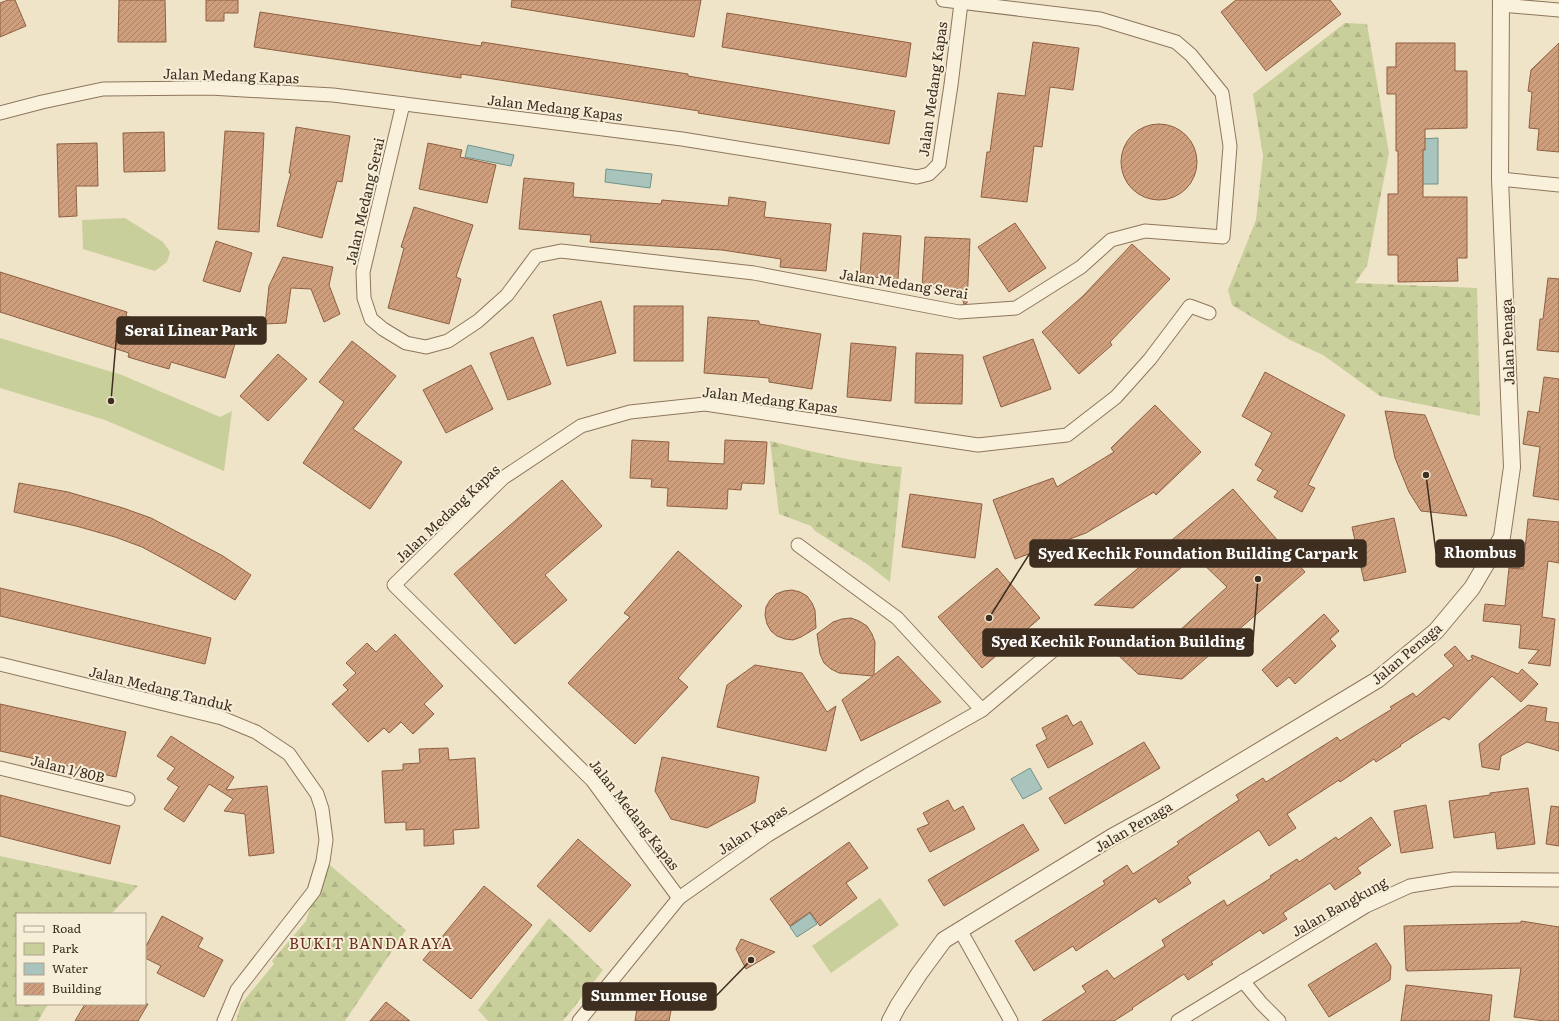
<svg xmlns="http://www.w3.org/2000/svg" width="1559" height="1021" font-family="Literata,serif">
<defs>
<pattern id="forest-firs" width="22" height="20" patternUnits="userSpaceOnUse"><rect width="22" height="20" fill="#c9cf9b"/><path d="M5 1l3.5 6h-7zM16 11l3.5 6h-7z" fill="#aeb285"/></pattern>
<pattern id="building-hatch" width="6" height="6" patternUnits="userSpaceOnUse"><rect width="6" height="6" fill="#cf9f7d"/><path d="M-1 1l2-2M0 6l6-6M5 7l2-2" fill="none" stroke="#a98266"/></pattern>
</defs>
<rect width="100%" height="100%" fill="#f0e4c8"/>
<g fill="#c9cf9b">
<path d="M125 218 163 242 170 252 167 262 155 271 83 249 82 220Z"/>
<path d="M0 338 122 375 220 417 232 411 224 471 105 420 0 388Z"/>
<path d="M880 898 899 925 831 973 812 946Z"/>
</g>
<g fill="url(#forest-firs)">
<path d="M1345 23 1367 24 1389 153 1367 266 1355 283 1477 288 1480 416 1380 396 1323 355 1290 340 1232 305 1228 290 1256 220 1263 156 1253 94Z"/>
<path d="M770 441C814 452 857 463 902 467L890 582 867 564 815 531 811 526 779 514Z"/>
<path d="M0 856 138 886 111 914H17V1004H48L38 1021H0Z"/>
<path d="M325 861 406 930 345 1021H236L241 1004 274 964 272 961 306 921Z"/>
<path d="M549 918 603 970 563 1021H488L478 1010Z"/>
</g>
<g fill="#a9c4bc" stroke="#6f938a">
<path d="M1438 138V184H1422L1421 139Z"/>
<path d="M468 145 514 155 511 166 465 157Z"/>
<path d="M606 169 652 174 650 188 605 182Z"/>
<path d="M1030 768 1042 789 1023 799 1011 779Z"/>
<path d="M810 913 817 924 797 937 790 927Z"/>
</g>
<g fill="url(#building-hatch)" stroke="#8d5f41">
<path d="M8 0H15L26 26 0 37V3Z"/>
<path d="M119 0H165L166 42H118Z"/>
<path d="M206 0H238V13H224V21H206Z"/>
<path d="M512 0H701L694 37 511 7Z"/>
<path d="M1236 0H1330L1341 14 1266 71 1221 12Z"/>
<path d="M260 12 481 46 482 42 688 74V76L895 111 889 144 698 113 699 111 461 74V78L254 47Z"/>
<path d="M727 13 911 43 906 77 722 47Z"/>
<path d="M1033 42 1079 48 1073 90 1050 87 1042 147 1034 146 1027 202 981 197 987 152H990L998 93 1025 96Z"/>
<path d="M1396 43H1455V71H1467V128L1425 129V150H1423V197H1467V258H1457L1458 281 1398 282V255H1388V194H1398V151H1396V94H1387V67H1396Z"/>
<path d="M1559 43V152L1537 150 1539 129 1529 128 1532 92 1528 91 1531 70Z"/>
<circle cx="1159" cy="162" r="38"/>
<path d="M296 127 350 136 342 182 337 181 322 238 277 226 291 173H289Z"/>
<path d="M225 131 264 133 259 232 218 229Z"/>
<path d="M164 132 165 171 124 172 123 133Z"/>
<path d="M97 143 98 186H76L77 216 59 217 57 144Z"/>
<path d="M428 143 462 150 460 157 496 165 487 203 419 189Z"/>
<path d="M524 178 574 183 573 197 661 204 662 200 728 206 729 197 766 202 764 217 831 224 826 271 780 267 781 259 722 250 590 242 591 235 519 229Z"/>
<path d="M414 207 473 225 456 277 461 279 449 324 388 308 404 248 401 247Z"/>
<path d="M1015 223 1046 268 1009 292 978 247Z"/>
<path d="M863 233 901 236 898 279 860 276Z"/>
<path d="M925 237 970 239 967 303 964 304 959 289 922 287Z"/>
<path d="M216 241 252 253 240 292 203 281Z"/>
<path d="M1132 244 1170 279 1110 342 1112 345 1079 374 1042 332 1083 296Z"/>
<path d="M283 257 333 267 329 285 340 314 324 322 311 289 291 288 286 323 265 324 269 286Z"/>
<path d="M0 272 127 312 126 316 160 326 195 336 197 329 236 340 225 378 171 362 169 369 148 363 128 357 129 353 0 312Z"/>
<path d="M1548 278 1559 279V352L1537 350 1540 319H1543Z"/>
<path d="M601 301 616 353 567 366 553 315Z"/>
<rect x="634" y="306" width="49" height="55"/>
<path d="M708 317 759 321V324L821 334 812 389 769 382V378L704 373Z"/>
<path d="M533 337 551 384 508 400 490 353Z"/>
<path d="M1033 339 1051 389 1001 407 983 357Z"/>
<path d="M352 341 396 376 353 429 402 462 370 509 303 463 344 402 319 382Z"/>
<path d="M851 343 896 347 891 401 847 397Z"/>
<path d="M916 353 963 355 962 404 915 403Z"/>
<path d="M278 354 307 379 268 421 240 396Z"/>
<path d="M471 365 493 409 446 433 423 390Z"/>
<path d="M1265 372 1345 415 1308 485 1315 488 1302 512 1274 497 1278 491 1257 480 1263 470 1255 465 1272 433 1242 416Z"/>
<path d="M1544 377 1559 379V500L1533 496 1540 447 1523 444 1528 411 1539 413Z"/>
<path d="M1155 405 1201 452 1156 495 1154 492 1086 533 1015 559 993 500 1053 478 1057 487 1114 452 1111 448Z"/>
<path d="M1385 411 1425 415 1467 516 1421 511 1409 492 1395 458Z"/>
<path d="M632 440 669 442 668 461 724 464 725 440 767 442 764 484 742 483 741 490 728 489 727 509 667 506 668 488 651 487 652 479 630 478Z"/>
<path d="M562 480 602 526 545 575 567 600 515 644 454 574Z"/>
<path d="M19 483 68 492 123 508 151 518 223 556 251 575 235 600 181 568 142 547 115 537 76 526 14 512Z"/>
<path d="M1233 489 1305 572 1182 679 1138 674 1115 652 1153 655 1227 587 1195 556 1133 608 1094 605Z"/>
<path d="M910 494 982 504 975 558 902 547Z"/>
<path d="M1394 518 1406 572 1364 581 1352 527Z"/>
<path d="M1528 519 1559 522V563L1548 561 1542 617 1555 619 1550 666 1528 663 1539 650 1519 648 1521 625 1483 621 1485 604 1505 606 1509 568 1523 569Z"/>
<path d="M678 551 742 606 678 678 688 687 635 744 568 683 630 617 624 613Z"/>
<path d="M997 568 1040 618 982 668 938 617Z"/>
<path d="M0 588 211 638 205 664 0 616Z"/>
<path d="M792 590 800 592 807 596 812 603 815 610 816 628 801 637 793 640 785 639 777 636 771 631 767 624 765 615 766 607 770 600 776 594 784 591Z"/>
<path d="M1324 614 1339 631 1330 639 1336 646 1295 684 1289 677 1277 687 1262 670Z"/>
<path d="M851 618 859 621 867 626 872 634 875 642 874 675 898 656 941 702 861 741 842 700 873 676 839 673 831 669 824 663 820 654 817 634 833 622 842 619Z"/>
<path d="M395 634 443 686 424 704 434 714 413 734 401 722 389 733 384 728 368 742 332 704 348 690 343 685 356 673 346 663 367 643 376 652Z"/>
<path d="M1455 646 1468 661 1473 659 1471 657 1472 655 1518 674 1522 669 1538 684 1521 702 1492 676 1449 720 1444 717 1400 745 1401 746 1376 762 1374 759 1340 782 1339 780 1287 814 1296 828 1269 846 1259 830 1187 877 1191 883 1159 903 1156 898 1076 951 1073 946 1034 971 1015 941 1105 884 1103 881 1127 865 1133 874 1179 844 1177 842 1239 800 1236 795 1263 778 1266 782 1337 737 1340 741 1392 709 1390 707 1413 693 1416 697 1454 666 1444 655Z"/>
<path d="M755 665 802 673 827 712 836 706 826 751 717 727 727 685Z"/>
<path d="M0 704 126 732 116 777 0 751Z"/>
<path d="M1528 705 1547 708 1545 721 1559 723V751L1527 742 1501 756 1499 770 1482 767 1479 744Z"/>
<path d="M1067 715 1073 726 1081 721 1093 744 1048 768 1036 745 1047 739 1042 728Z"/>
<path d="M171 736 234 777 226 790 267 786 274 853 249 856 245 814 224 811 233 799 209 784 184 822 164 809 179 787 167 779 175 768 157 756Z"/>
<path d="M1144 742 1160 768 1065 824 1049 798Z"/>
<path d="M448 748 449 760 475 758 479 828 453 830 454 844 424 846V829L406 830V822L385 823 382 771 403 770V764L420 763 419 749Z"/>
<path d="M662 757 759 777 755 802 707 828 671 819 655 791Z"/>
<path d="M1528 788 1535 844 1497 849 1495 832 1454 838 1449 801 1490 795V793Z"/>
<path d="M0 795 120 826 110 864 0 836Z"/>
<path d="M948 800 954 811 963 806 975 829 930 852 917 829 929 824 923 813Z"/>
<path d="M1426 805 1433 848 1401 853 1394 811Z"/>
<path d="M1551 806 1559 807V846L1546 844Z"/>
<path d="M1371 817 1391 845 1357 868 1361 873 1335 890 1330 883 1283 913 1287 919 1263 934 1260 930 1211 962 1213 964 1188 980 1184 974 1132 1008 1133 1009 1114 1021H1042L1086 992 1082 986 1107 970 1114 979 1165 946 1162 940 1224 900 1227 906 1271 878 1270 876 1297 859 1299 862 1336 837 1338 840Z"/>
<path d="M1023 824 1039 850 944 906 928 880Z"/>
<path d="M578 839 631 885 590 932 537 886Z"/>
<path d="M849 842 868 868 846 883 857 898 820 926 810 912 790 926 770 899Z"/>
<path d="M484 886 532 925 471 999 423 960Z"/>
<path d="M162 916 203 938 198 947 223 960 204 997 157 973 161 966 145 958V948Z"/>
<path d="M1521 921 1559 927V1021H1544L1514 1017 1521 968 1407 971V969L1406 970 1404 926 1521 923Z"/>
<path d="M741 939 775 952 746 969 736 949Z"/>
<path d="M1376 943 1391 966 1390 980 1329 1017 1308 985Z"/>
<path d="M1406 985 1492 995 1489 1021H1401Z"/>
<path d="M640 988 674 995 669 1021H635Z"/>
<path d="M386 1002 410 1021H370Z"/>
<path d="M85 1004H148L138 1021H75Z"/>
</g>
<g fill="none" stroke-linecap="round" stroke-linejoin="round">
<g stroke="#8d765c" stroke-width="15">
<g id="minor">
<path d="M1501 5 1559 10"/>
<path d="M403 104 363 272 364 298 371 319 383 329 406 343 426 347 448 341 478 321 507 295 536 256 561 251 754 273 959 312 1016 308 1081 267 1111 240 1145 231 1223 237 1230 146 1222 93 1191 55 1176 42 1100 19 943 0"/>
<path d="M0 113 42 102 103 89 210 88 333 95 682 139 917 177 929 174 939 164 951 85 961 3"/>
<path d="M1500 179 1559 185"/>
<path d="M798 545 897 618 982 710"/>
<path d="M0 664 222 718 256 732 289 754 317 794 322 809 326 840 323 861 314 891 237 990 224 1021"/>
<path d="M0 768 128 799"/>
<path d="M679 898 592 780 394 585 503 478 581 426 630 412 705 404 978 445 1067 435 1116 397 1150 359 1190 306 1209 313"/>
<path d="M960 930 1011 1021"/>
<path d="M1243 981 1261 1003 1279 1021"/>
<path d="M579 1021 679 898 768 835 868 775 982 710 1068 638"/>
<path d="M1178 1021 1366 906 1410 886 1454 879 1559 880"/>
</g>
</g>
<g stroke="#8d765c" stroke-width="18">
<path id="tertiary" d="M890 1021 898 1006 919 974 944 940 1112 837 1163 809 1377 680 1436 631 1472 588 1502 537 1512 467 1500 179 1501 0"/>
</g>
<use href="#minor" stroke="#faf1dc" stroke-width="13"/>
<use href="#tertiary" stroke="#faf1dc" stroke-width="16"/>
</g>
<g text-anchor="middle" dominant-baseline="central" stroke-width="4" stroke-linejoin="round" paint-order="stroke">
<g font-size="14" fill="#3d2e20" stroke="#f7eed8">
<text transform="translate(231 75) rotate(2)">Jalan Medang Kapas</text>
<text transform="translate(932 89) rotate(-82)">Jalan Medang Kapas</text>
<text transform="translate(555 107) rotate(7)">Jalan Medang Kapas</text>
<text transform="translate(364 201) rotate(-77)">Jalan Medang Serai</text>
<text transform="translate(904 283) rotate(9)">Jalan Medang Serai</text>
<text transform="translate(1507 342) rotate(-92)">Jalan Penaga</text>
<text transform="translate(770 399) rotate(7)">Jalan Medang Kapas</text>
<text transform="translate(447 513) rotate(-43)">Jalan Medang Kapas</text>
<text transform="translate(1406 653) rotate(-40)">Jalan Penaga</text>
<text transform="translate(161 688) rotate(14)">Jalan Medang Tanduk</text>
<text transform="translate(68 768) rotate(14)">Jalan 1/80B</text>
<text transform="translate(635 814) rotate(52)">Jalan Medang Kapas</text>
<text transform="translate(1133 826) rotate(-30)">Jalan Penaga</text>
<text transform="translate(752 829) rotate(-33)">Jalan Kapas</text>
<text transform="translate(1339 906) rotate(-29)">Jalan Bangkung</text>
</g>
<g font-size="15" letter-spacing="1" fill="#6b2e1e" stroke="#f7eed8">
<text x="371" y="942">BUKIT BANDARAYA</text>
</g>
</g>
<path fill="none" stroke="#3d2e20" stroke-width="1.5" d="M111 401L117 330M1426 475L1436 553M989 618L1030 553M1258 579L1253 642M751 960L716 996"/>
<g fill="#3d2e20" stroke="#f7eed8" stroke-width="1.5">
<circle cx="111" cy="401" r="4"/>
<circle cx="1426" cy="475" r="4"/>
<circle cx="989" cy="618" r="4"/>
<circle cx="1258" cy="579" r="4"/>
<circle cx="751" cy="960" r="4"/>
</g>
<g fill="#3d2e20" stroke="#3d2e20" stroke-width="1.5">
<rect x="117" y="317" width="149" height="27" rx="4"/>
<rect x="1436" y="540" width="88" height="27" rx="4"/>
<rect x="1030" y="540" width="336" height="27" rx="4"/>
<rect x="983" y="629" width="270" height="27" rx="4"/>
<rect x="583" y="983" width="133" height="27" rx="4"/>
</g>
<g font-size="15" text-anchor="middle" font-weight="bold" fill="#fff">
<text x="191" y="336">Serai Linear Park</text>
<text x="1480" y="558">Rhombus</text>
<text x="1198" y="559">Syed Kechik Foundation Building Carpark</text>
<text x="1118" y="647">Syed Kechik Foundation Building</text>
<text x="649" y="1001">Summer House</text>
</g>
<rect x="16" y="913" width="130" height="92" fill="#f7eed8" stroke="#ada18e"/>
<rect x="24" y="926" width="20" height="6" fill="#faf1dc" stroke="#ada18e"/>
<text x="52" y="933" font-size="12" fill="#3d2e20">Road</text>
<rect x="24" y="943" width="20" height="12" fill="#c9cf9b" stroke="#ada18e"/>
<text x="52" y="953" font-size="12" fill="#3d2e20">Park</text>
<rect x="24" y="963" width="20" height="12" fill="#a9c4bc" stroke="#ada18e"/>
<text x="52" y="973" font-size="12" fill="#3d2e20">Water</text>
<rect x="24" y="983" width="20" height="12" fill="url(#building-hatch)" stroke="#ada18e"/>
<text x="52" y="993" font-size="12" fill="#3d2e20">Building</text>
</svg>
